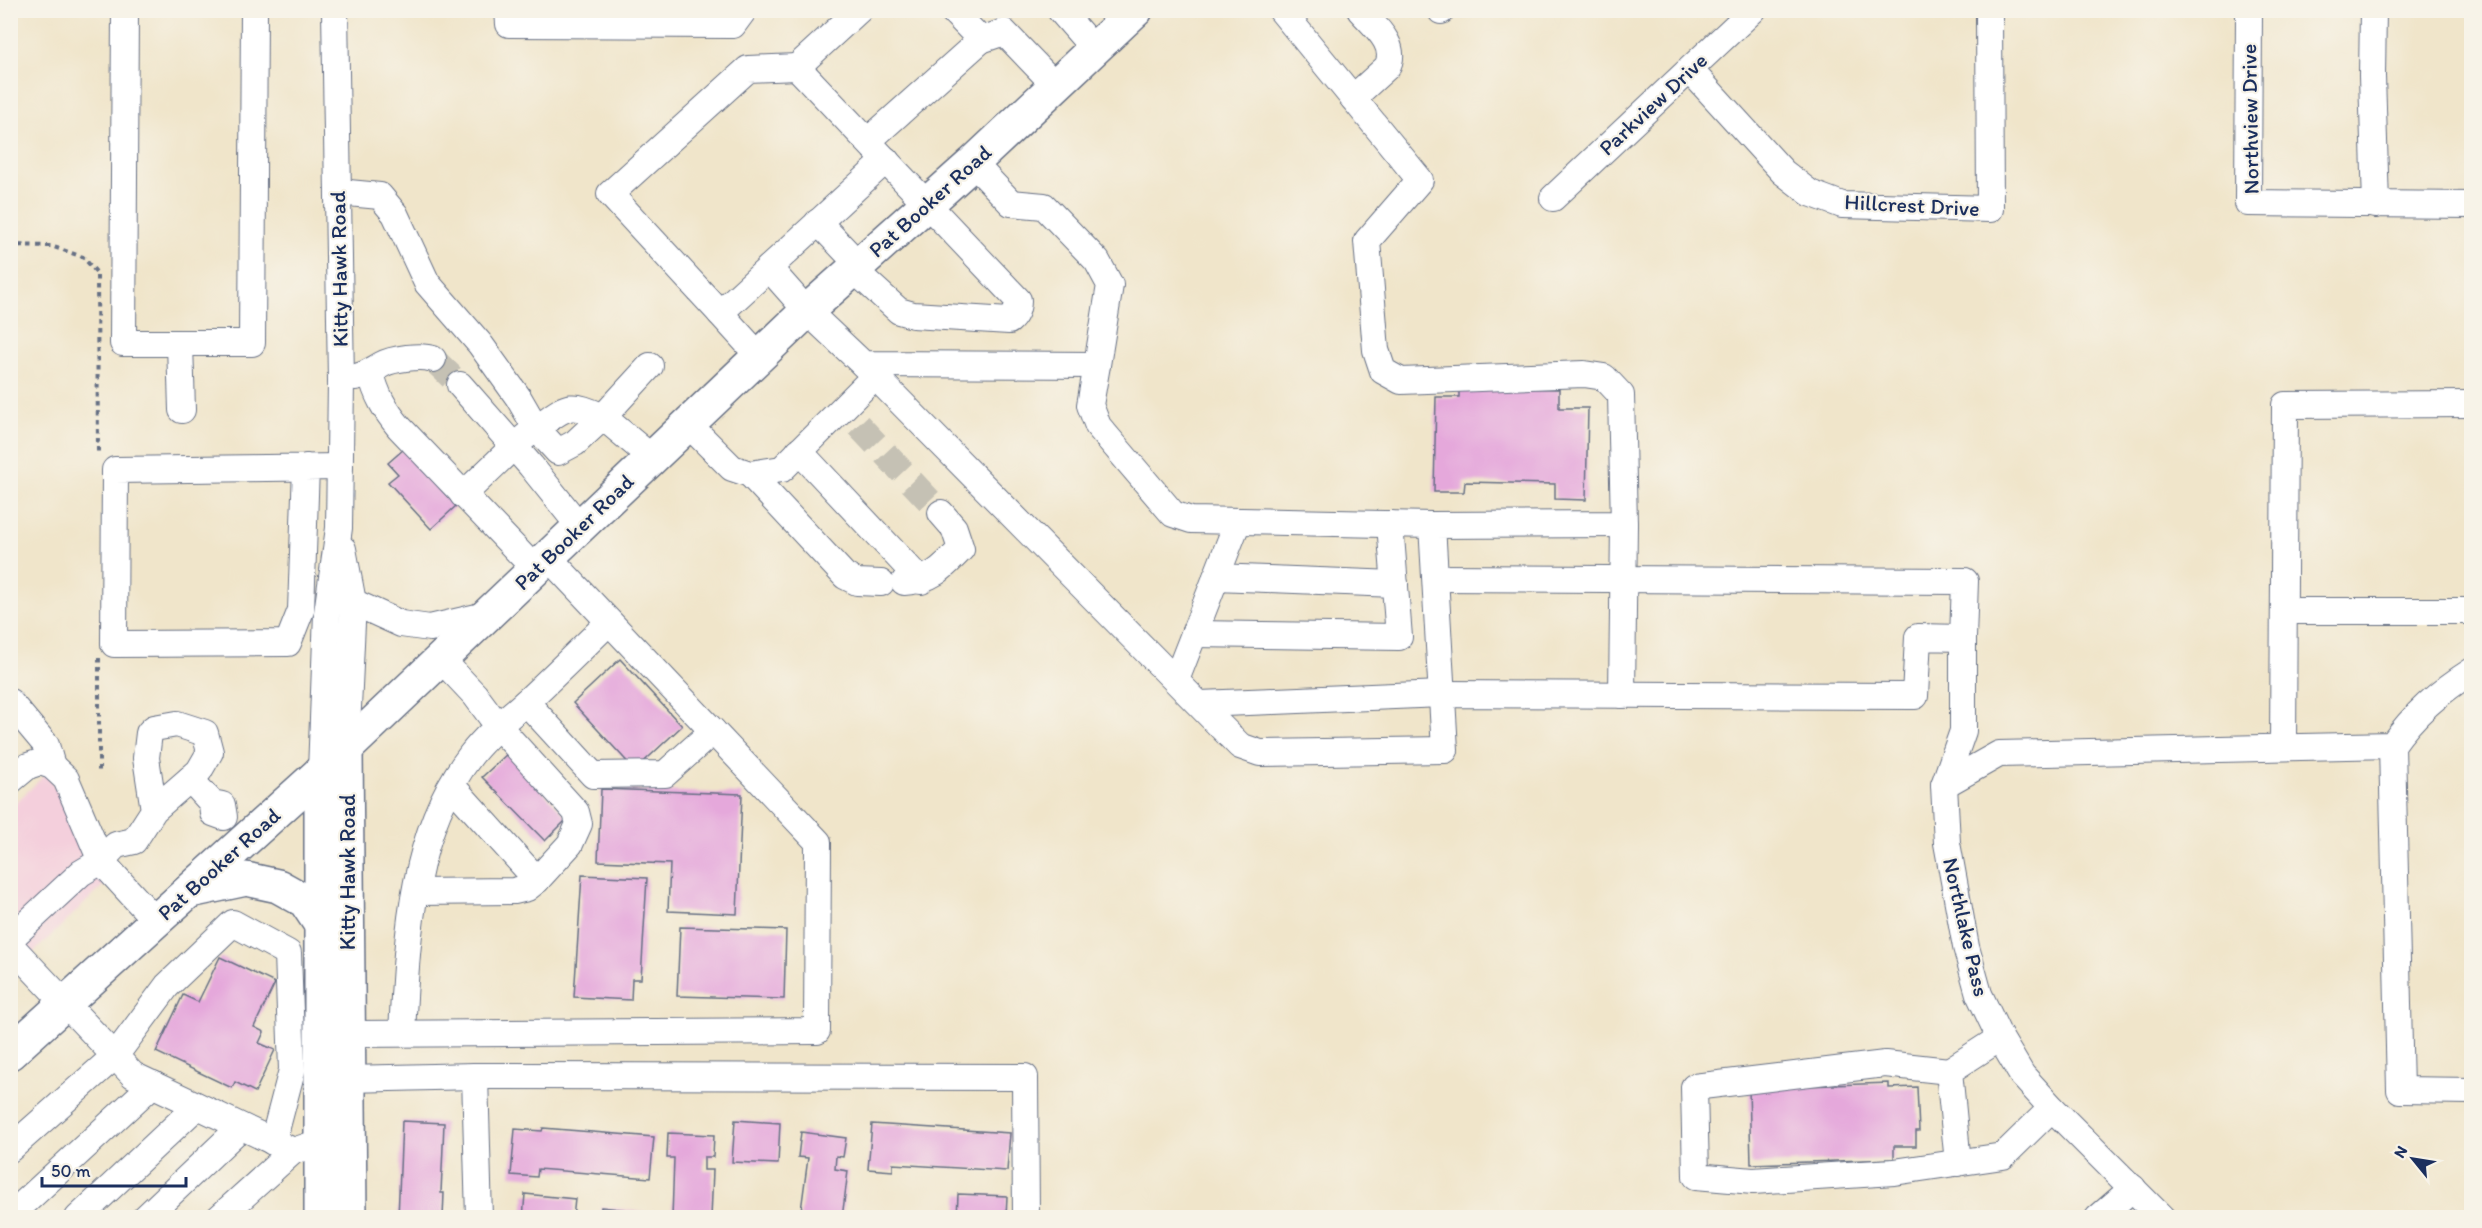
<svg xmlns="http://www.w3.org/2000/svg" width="2482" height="1228" font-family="Itim,sans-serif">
<rect width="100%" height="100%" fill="#f7f3e8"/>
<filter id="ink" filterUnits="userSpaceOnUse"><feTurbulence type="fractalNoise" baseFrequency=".0167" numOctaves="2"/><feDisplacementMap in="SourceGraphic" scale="12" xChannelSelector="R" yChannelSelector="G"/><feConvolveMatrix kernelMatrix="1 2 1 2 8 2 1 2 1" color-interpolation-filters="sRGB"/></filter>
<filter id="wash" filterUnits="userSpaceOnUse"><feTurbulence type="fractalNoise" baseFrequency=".008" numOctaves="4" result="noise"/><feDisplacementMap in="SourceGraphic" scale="24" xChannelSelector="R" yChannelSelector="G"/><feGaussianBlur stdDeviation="1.35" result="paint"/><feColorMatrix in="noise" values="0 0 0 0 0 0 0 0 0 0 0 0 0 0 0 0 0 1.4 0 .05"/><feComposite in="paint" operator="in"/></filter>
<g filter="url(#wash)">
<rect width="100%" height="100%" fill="#f0e5ca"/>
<path fill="#f4cfdc" d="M47 773 110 879 11 974V807Z"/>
<g id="blocks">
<g fill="#e5a8db">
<path d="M1459 387 1559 389V408H1588L1586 500 1555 499V484L1465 482 1464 492H1434L1436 397H1459Z"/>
<path d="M404 449 456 506 431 529 388 482 398 474 388 463Z"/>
<path d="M620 659 682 726 635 770 573 703Z"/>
<path d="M507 754 568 818 545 841 482 777Z"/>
<path d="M601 789 742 794 737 914 668 911 670 864 598 861Z"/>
<path d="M582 875 647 878 641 979H632L631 1000 574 997Z"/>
<path d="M680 927 786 930 784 999 677 996Z"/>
<path d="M220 957 275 983 254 1027 264 1032 259 1043 275 1050 255 1092 235 1082 232 1088 156 1052 183 995 198 1002Z"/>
<path d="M1889 1083V1088L1917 1087 1919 1131H1916V1146H1894V1159L1751 1164 1749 1088Z"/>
<path d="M735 1120 780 1123 778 1164 732 1162Z"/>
<path d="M402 1121 444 1123 441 1193H444L443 1218H398Z"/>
<path d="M872 1124 1010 1133 1007 1171 893 1164V1171L868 1169Z"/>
<path d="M543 1128 654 1137 650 1178 538 1169 537 1177 511 1175 515 1129 542 1131Z"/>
<path d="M801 1132 846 1138 843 1157 836 1156 835 1169 848 1171 842 1218H800L808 1158 798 1157Z"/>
<path d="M668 1133 714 1135 713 1157H704V1170H713L711 1218H672L674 1158H667Z"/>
<path d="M525 1194 575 1199 573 1218H523Z"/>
<path d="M958 1194 1007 1196 1006 1218H957Z"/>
<path d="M601 1207 645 1212V1218H600Z"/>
</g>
</g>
</g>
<g filter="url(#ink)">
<use href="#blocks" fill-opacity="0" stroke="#666f84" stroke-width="1.5"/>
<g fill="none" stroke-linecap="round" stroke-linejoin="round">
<g stroke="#c5c1b4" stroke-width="26" stroke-dasharray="26 13" stroke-linecap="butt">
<path d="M433 359 460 385"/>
<path d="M858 425 941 513"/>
</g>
<g stroke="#666f84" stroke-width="28">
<g id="minor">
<path d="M125 10 123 343H252L254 10"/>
<path d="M508 10 509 24 733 25 744 10"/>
<path d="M1060 10 1094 49"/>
<path d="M1441 10V11"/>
<path d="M2249 10 2248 203 2472 205"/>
<path d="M2373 10 2372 76 2376 205"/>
<path d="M981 40 1004 32 1056 86"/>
<path d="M797 67 748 69 610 194 720 313 886 160"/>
<path d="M1690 70 1783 172 1810 193 1842 205 1990 209 1989 10"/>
<path d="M1353 98 1387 67C1399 45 1373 25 1360 10"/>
<path d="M868 141 981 40 952 10"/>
<path d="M338 192 380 196 395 214 427 283 480 344 518 397 536 428C567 407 566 400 603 417L575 443 558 452 536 428 514 446 463 495"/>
<path d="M1553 198 1753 10"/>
<path d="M818 222 859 265"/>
<path d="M769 268 807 311 863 364 1097 365 1110 285 1097 261 1044 206 1011 203 973 163"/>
<path d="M854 270 899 311 913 315 1009 321C1016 315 1018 309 1018 300L797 67 859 10"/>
<path d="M720 313 759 356"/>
<path d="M180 343 182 410"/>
<path d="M863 364 1240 746 1260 753 1445 750 1432 525 1624 524 1621 395 1604 377 1584 374 1401 381 1383 371 1376 350 1367 241 1420 180 1281 10"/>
<path d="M1097 365 1090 405 1098 426 1173 514 1191 520 1432 525"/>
<path d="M650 366 603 417 652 458"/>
<path d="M371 373C376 395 385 410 399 427L535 569"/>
<path d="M356 377C368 374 371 371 381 365 393 358 421 355 433 359"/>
<path d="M460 385 531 466 580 527"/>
<path d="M688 424 732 468 750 474 782 469 875 376"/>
<path d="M799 451 921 581"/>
<path d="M306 467 301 610 288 643 114 644 115 470 340 467"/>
<path d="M750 474 845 576 857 582 881 583"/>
<path d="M343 549 353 602 346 749"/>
<path d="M1216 577 1395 584"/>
<path d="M904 582C932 580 942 569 961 549L954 528 941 513"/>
<path d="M353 602 401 624 430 628 486 615"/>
<path d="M2284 611H2472"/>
<path d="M1194 634 1399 637 1390 524"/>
<path d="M1963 638V731L1944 785 1947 843 1966 947 1979 994 2000 1038 2022 1075 2052 1108 2162 1218"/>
<path d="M1176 680 1238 521"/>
<path d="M1622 695 1624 524"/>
<path d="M10 702 46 745 52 766"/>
<path d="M526 702 593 775 665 774 713 731"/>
<path d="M1200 704 1442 694 1915 696 1918 637 1963 638 1965 581 1436 578"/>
<path d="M2392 745 2400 1090 2472 1091"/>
<path d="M2283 746 2285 405 2472 404"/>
<path d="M321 771 327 613 339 528 341 381 335 10"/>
<path d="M190 779 212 803 213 813 224 817 222 805 212 803"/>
<path d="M10 781 28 766 40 762 52 766 66 779 101 861 116 845 134 841 154 810 199 771 210 752 205 733 177 724 154 728 149 733 146 758 154 810"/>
<path d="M1944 785 1999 754 2392 745C2414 714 2439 692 2472 671"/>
<path d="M452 786 537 880"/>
<path d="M416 892 514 891 527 888 537 880 570 844 579 824 576 812 498 726 475 695 441 659"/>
<path d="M10 939 81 873 101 861 156 921"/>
<path d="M10 945 133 1075 293 1151 321 1142"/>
<path d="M402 1033C407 939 411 832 471 755 487 734 508 718 527 701 555 675 582 648 609 622"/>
<path d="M348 1034 817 1031 818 842 548 557"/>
<path d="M1949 1071 1885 1064 1694 1087 1696 1176 1753 1181 1894 1172 2003 1156 2052 1108"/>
<path d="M348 1079 475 1076"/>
<path d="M10 1149 115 1056 167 986 233 923 288 953 292 1070 273 1142"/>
<path d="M1958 1163 1949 1071 2000 1038"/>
<path d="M10 1216 153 1084"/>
<path d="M78 1218 197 1106"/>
<path d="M145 1218 241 1127"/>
<path d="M219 1218 293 1151"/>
<path d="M479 1218 475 1076 1025 1077 1026 1218"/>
<path d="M2098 1218 2133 1188"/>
</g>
</g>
<g stroke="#666f84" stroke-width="36">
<g id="major">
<path d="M346 749 350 1218"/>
<path d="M321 771V1218"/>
<path d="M190 891 246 879 278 886 305 901 321 925"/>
<path d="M10 1053 346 749 807 311 973 163 1136 10"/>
</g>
</g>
<g stroke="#666f84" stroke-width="4" stroke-dasharray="4.5 4.5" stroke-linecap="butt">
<path d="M10 245 51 246 83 257 97 273 98 456"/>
<path d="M99 658V773"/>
</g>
<use href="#minor" stroke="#fff" stroke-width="26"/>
<use href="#major" stroke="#fff" stroke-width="33"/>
</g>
</g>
<g text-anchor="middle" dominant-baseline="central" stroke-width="4.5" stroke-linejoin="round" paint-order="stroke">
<g font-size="22" fill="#1b2f5e" stroke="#f7f3e8">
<text transform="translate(1653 104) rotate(-43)">Parkview Drive</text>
<text transform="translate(2250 119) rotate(-91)">Northview Drive</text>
<text transform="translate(930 201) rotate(-42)">Pat Booker Road</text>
<text transform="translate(1912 205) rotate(3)">Hillcrest Drive</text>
<text transform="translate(339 269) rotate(-91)">Kitty Hawk Road</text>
<text transform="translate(574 532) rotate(-44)">Pat Booker Road</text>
<text transform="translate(219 864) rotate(-42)">Pat Booker Road</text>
<text transform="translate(347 872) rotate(-90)">Kitty Hawk Road</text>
<text transform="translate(1966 927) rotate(77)">Northlake Pass</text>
</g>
</g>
<rect width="2482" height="1228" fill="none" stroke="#f7f3e8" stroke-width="36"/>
<g transform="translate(2413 1159) rotate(300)" stroke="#f7f3e8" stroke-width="4.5" paint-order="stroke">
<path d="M0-4.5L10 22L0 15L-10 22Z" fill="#1b2f5e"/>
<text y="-9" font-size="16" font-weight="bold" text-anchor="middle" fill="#1b2f5e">N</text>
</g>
<path d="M42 1177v9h144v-9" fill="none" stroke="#1b2f5e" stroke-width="3"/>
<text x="51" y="1177" font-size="18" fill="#1b2f5e" stroke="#f7f3e8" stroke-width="4.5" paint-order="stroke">50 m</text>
</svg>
